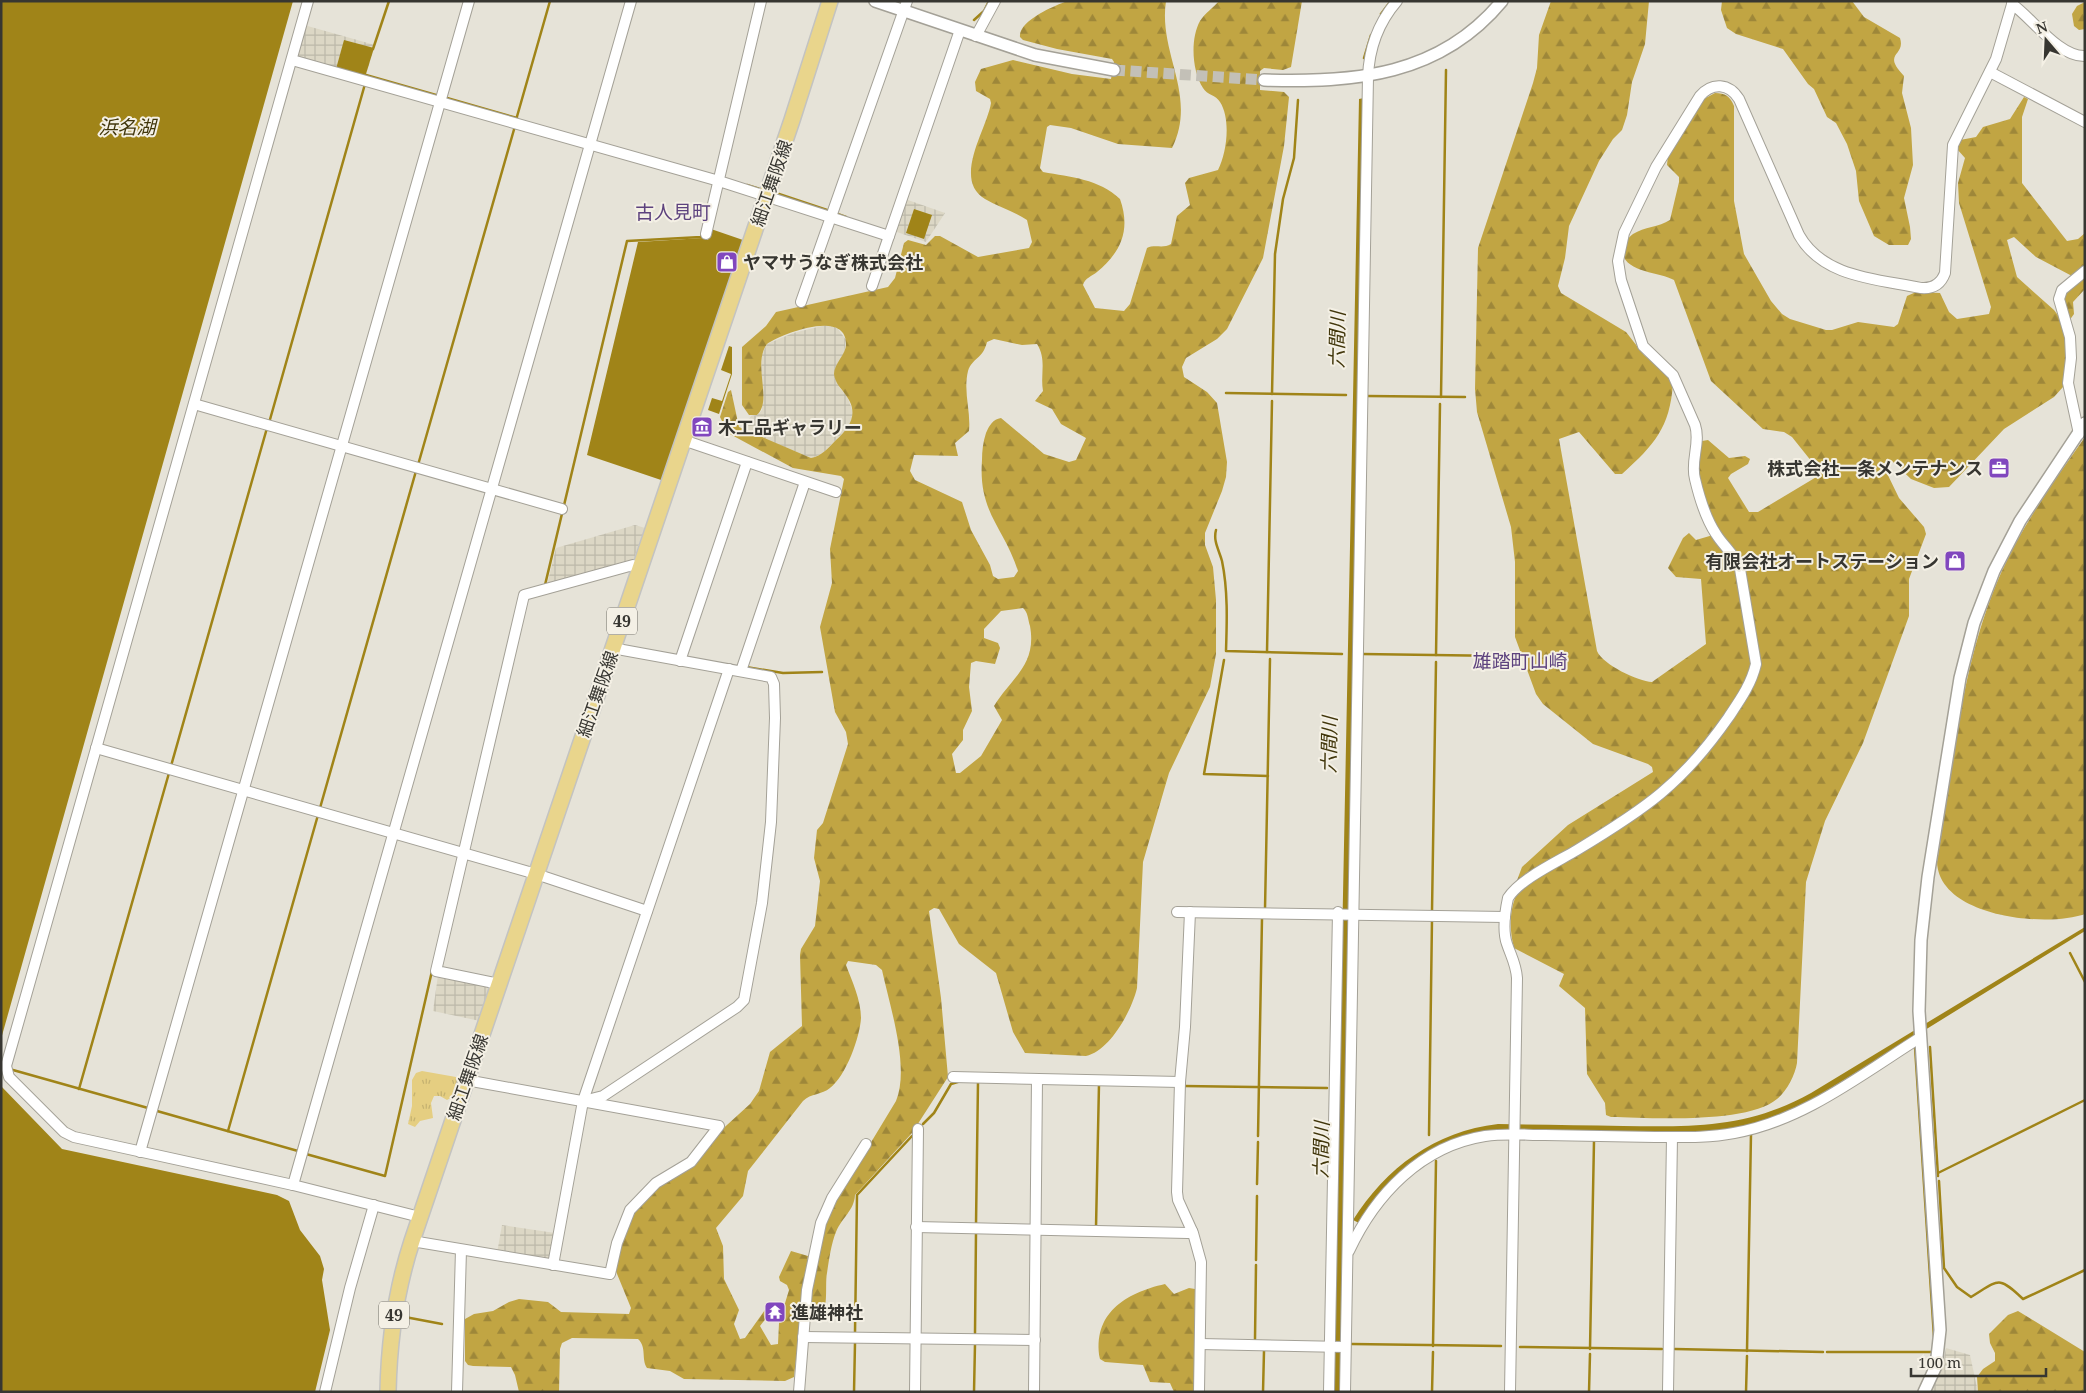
<svg xmlns="http://www.w3.org/2000/svg" width="2086" height="1393" font-family="'Noto Serif','Noto Sans JP',serif">
<defs>
<pattern id="industrial-grid" width="8" height="8" patternUnits="userSpaceOnUse" patternTransform="scale(1.25)"><rect width="8" height="8" fill="#dcd7c5"/><path d="M0 4h8M4 0v8" fill="none" stroke="#bdb9aa"/></pattern>
<pattern id="grass-tufts" width="24" height="20" patternUnits="userSpaceOnUse" patternTransform="scale(1.25)"><rect width="24" height="20" fill="#e5ce81"/><path d="M3 7l-1-3M5 7V3M7 7l1-3M15 17l-1-3M17 17v-4M19 17l1-3" fill="none" stroke="#c5b270"/></pattern>
<pattern id="forest-firs" width="22" height="20" patternUnits="userSpaceOnUse" patternTransform="scale(1.25)"><rect width="22" height="20" fill="#c1a543"/><path d="M5 1l3.5 6h-7zM16 11l3.5 6h-7z" fill="#9e8739"/></pattern>
</defs>
<rect width="100%" height="100%" fill="#e6e3d8"/>
<g fill="url(#industrial-grid)">
<path d="M304 25 375 45 365 78 297 58Z"/>
<path d="M905 199 945 213 926 242 894 231Z"/>
<path d="M830 324 838 329 846 340 839 387 847 396 853 412 851 424 847 429 822 454 811 458 742 430 751 416 757 415 762 410 761 371 762 354 767 344 793 333Z"/>
<path d="M635 525 645 528 633 561 547 585 556 548Z"/>
<path d="M438 975 489 986 491 988 480 1021 433 1011Z"/>
<path d="M502 1225 555 1233 550 1261 497 1253Z"/>
<path d="M1946 1348 1970 1355 1978 1392H1931L1942 1368Z"/>
</g>
<path fill="url(#grass-tufts)" d="M422 1071 456 1077 459 1081 454 1096 447 1100 440 1096H434L431 1103 433 1118 420 1121 415 1127 408 1124 412 1106V1080L416 1073Z"/>
<g fill="url(#forest-firs)" fill-rule="evenodd">
<path d="M1068 1H1166C1158 54 1198 95 1172 148L1118 144 1071 128 1050 125 1047 127 1040 168 1043 172C1071 177 1099 179 1120 199 1131 230 1121 252 1097 272 1092 276 1085 278 1083 285L1095 308 1124 311 1130 304 1147 248C1155 244 1163 249 1171 244L1177 216 1190 205 1185 183 1189 178 1218 170C1227 152 1231 119 1220 102 1216 95 1207 95 1203 88 1192 71 1190 39 1200 21 1205 13 1213 8 1219 1H1302L1291 67 1283 70 1264 68 1260 71V90L1284 92 1289 97 1284 146 1263 258 1227 329 1217 339 1186 358 1182 367 1184 377 1207 392 1217 403 1227 462 1226 477 1222 491 1205 533V545L1213 567 1216 600V654L1210 687 1169 773 1143 862 1137 988C1132 1010 1110 1051 1086 1056L1025 1053 1013 1032 996 973 959 944 939 909 934 908 929 911 941 998 948 1077 912 1133 855 1195C854 1211 842 1217 836 1232 831 1244 829 1260 827 1273 824 1287 832 1324 809 1321V1295L827 1215 896 1101C910 1067 890 1007 882 970L876 965 848 961 846 965C852 981 861 1000 861 1018 860 1037 846 1076 830 1088 822 1095 811 1093 803 1101L748 1171 743 1196 716 1228 723 1246 724 1279 739 1310 734 1324 740 1339 745 1338 767 1307 769 1308 770 1313 760 1326 771 1345 778 1344 779 1323 789 1290 787 1285 780 1281 779 1277 791 1251 808 1256 794 1377 785 1381 684 1379 670 1371 647 1368C641 1359 647 1347 638 1339L572 1338 562 1343 560 1349 559 1392H519L515 1375 511 1367 473 1366 468 1365 465 1361V1319L474 1314 493 1311 509 1302 519 1299 548 1302 561 1312 629 1314 631 1308 615 1269 620 1243 636 1208 750 1104 759 1091 770 1052 802 1026 800 955 801 949 815 926 820 881 814 858 817 830 823 823 848 744 846 732 835 712 820 627 832 583 830 549 844 479 841 476 793 468 728 433 720 417 728 392 731 390 739 427 811 458C822 456 828 448 836 440 850 427 860 413 845 394 841 388 835 383 834 374 834 363 847 354 846 343 845 309 781 334 767 344 752 364 773 401 757 415H749L742 405V347L766 326 776 312 888 287 895 278 904 243 908 240 926 245 935 236H940L978 257 1029 248 1032 242 1027 220C1014 211 998 207 985 199 952 179 987 129 991 103L990 99 976 91 975 82 981 69 1013 60 1072 74 1111 79 1114 62 1112 59 1057 49 1023 40 1020 37C1018 21 1055 5 1068 1ZM994 339 1022 345 1037 344C1047 360 1040 374 1043 391L1035 401 1052 409 1061 424 1086 438 1076 460 1069 462 1044 454 1001 418C993 419 989 426 986 433 983 442 982 451 982 460 978 513 1004 527 1018 571L1014 577 998 579 993 576 990 565 971 530 962 502 915 480 910 471 914 455 958 456 955 443 969 431C971 411 963 392 968 371 972 358 983 359 987 342ZM1023 608C1028 612 1028 620 1030 626 1037 665 1012 677 994 706L1002 720 981 756 960 773H956L952 754 963 740V730L972 711 969 687 971 663 976 661 995 664 1000 648 998 643 984 638V629L1001 611Z"/>
<path d="M1551 1H1649L1645 44 1632 82 1627 115 1622 130 1613 139 1599 161 1569 226 1565 258 1558 286 1561 293 1626 332 1644 355 1666 373 1673 383C1670 428 1654 445 1622 474H1615L1579 432 1559 439 1597 651C1603 665 1638 681 1652 682L1706 644 1701 579 1676 577 1668 568 1683 538 1689 533 1696 540 1713 535 1733 558 1753 651 1751 677 1707 742 1656 796 1516 883 1522 867 1568 825 1653 772 1652 767 1648 764 1593 744 1543 704 1536 694 1515 637V562L1511 527 1477 412 1475 389 1478 248 1533 83 1537 68 1539 35Z"/>
<path d="M1722 1H1852L1864 17 1900 38C1906 57 1881 52 1904 76L1902 93 1911 128 1913 165 1904 198 1910 227 1911 239 1908 245H1889L1874 236 1859 201 1856 171 1847 144 1836 123 1827 117 1814 89 1808 84 1783 49 1736 34 1727 28 1721 10Z"/>
<path d="M2085 2V29L2079 30 2074 26 2072 14 2077 6Z"/>
<path d="M1715 93C1725 93 1730 96 1734 106V201L1744 254 1771 301 1782 314 1790 319 1826 330H1832L1858 322 1894 327 1898 324 1907 296 1916 292 1940 293 1949 312 1957 319 1989 314 1991 307 1959 203 1958 183 1965 158 1957 149 1960 140 1976 137 1983 127 2010 119 2024 97 2028 99 2022 117V183L2067 241 2078 239 2085 233V268L2072 276 2036 257 2014 237 2007 240 2017 277 2054 310 2060 318 2069 348 2064 381 2063 387 2054 397 2004 429 1949 487 1934 488 1911 479 1892 461H1886L1883 465 1899 498 1924 527 1926 534 1909 579V616L1863 743 1825 821 1806 882 1797 1063C1795 1075 1787 1091 1777 1099 1748 1124 1650 1118 1611 1117L1606 1115 1605 1103 1587 1074 1585 1008 1559 986 1564 974 1514 948C1509 929 1509 907 1519 890L1659 800 1756 679 1743 568 1717 531 1696 474 1702 441 1708 440 1729 458 1745 456 1750 459 1748 464 1731 474 1728 478 1749 512H1758L1818 476 1816 467 1792 437 1784 432 1763 429 1711 381 1674 280C1660 272 1621 272 1623 250 1623 244 1628 238 1633 234 1644 227 1659 227 1670 220L1679 182V177L1667 165 1668 155 1702 100Z"/>
<path d="M2085 274V289L2073 302 2074 314 2069 321C2059 295 2064 291 2085 274Z"/>
<path d="M2085 437V914C2046 928 1939 917 1937 862 1953 765 1961 663 2001 573 2023 524 2054 481 2085 437Z"/>
<path d="M1165 1284 1174 1294 1189 1288 1195 1289 1194 1392H1174L1170 1383 1150 1382 1143 1365 1105 1362 1100 1359C1092 1314 1125 1293 1165 1284Z"/>
<path d="M2018 1311 2085 1352V1392H1978L1977 1377 1983 1369 1995 1361V1353L1990 1343 1989 1334 2008 1315Z"/>
</g>
<g fill="#a08418">
<path d="M1 1H293L1 1039Z"/>
<path d="M344 40 374 48 365 77 336 69Z"/>
<path d="M1364 98 1343 1233 1345 1248 1342 1254 1340 1392H1333L1359 99Z"/>
<path d="M914 209 932 215 924 239 906 233Z"/>
<path d="M711 229 743 240 664 481 587 455 638 242 703 238 708 240Z"/>
<path d="M729 346 732 347V374L719 414 708 410 712 398 722 401 731 374 721 370Z"/>
<path d="M2085 927V931L1815 1098 1789 1112 1749 1126 1706 1133 1498 1131 1439 1147 1359 1223 1353 1220C1386 1168 1435 1131 1498 1124 1539 1125 1581 1125 1623 1126 1693 1127 1748 1128 1811 1093Z"/>
<path d="M1 1086 62 1149 277 1195 289 1201 300 1230 320 1256 324 1269 322 1280 330 1330 315 1392H1Z"/>
</g>
<g fill="none" stroke-linecap="round" stroke-linejoin="round">
<g stroke="#a08418" stroke-width="2.5">
<path d="M1381 14 1390 2"/>
<path d="M974 20 984 11 989 1"/>
<path d="M373 49 389 1"/>
<path d="M1364 58 1371 35"/>
<path d="M366 75 436 95"/>
<path d="M447 98 517 118"/>
<path d="M516 120 550 1"/>
<path d="M747 185 760 189"/>
<path d="M779 194 830 211"/>
<path d="M835 213 846 217"/>
<path d="M1226 393 1346 395"/>
<path d="M1272 394 1275 254 1283 199 1294 158 1298 100"/>
<path d="M1367 396 1465 397"/>
<path d="M1441 397 1446 70"/>
<path d="M269 423 365 84"/>
<path d="M418 465 515 126"/>
<path d="M1216 530C1213 541 1219 550 1222 561 1228 590 1227 621 1226 651L1342 654"/>
<path d="M545 585 627 241 701 237 702 233"/>
<path d="M1267 652 1272 401"/>
<path d="M1362 654 1504 656"/>
<path d="M1436 655 1440 404"/>
<path d="M1224 660 1204 774 1268 776"/>
<path d="M746 667 783 673 822 672"/>
<path d="M171 766 267 428"/>
<path d="M320 808 416 471"/>
<path d="M1265 909 1270 659"/>
<path d="M1432 911 1436 662"/>
<path d="M2070 953 2085 982"/>
<path d="M1915 1047 1934 1337"/>
<path d="M1930 1047 1938 1176"/>
<path d="M13 1070 148 1108"/>
<path d="M1184 1086 1327 1088"/>
<path d="M79 1089 169 773"/>
<path d="M157 1111 298 1151"/>
<path d="M923 1124 934 1113 951 1084 961 1081"/>
<path d="M228 1131 318 815"/>
<path d="M1429 1135 1432 919"/>
<path d="M1258 1136 1262 918"/>
<path d="M306 1154 385 1176 432 971"/>
<path d="M1938 1173 2085 1100"/>
<path d="M1939 1181 1944 1268 1957 1287 1971 1297C1999 1280 1998 1275 2023 1299L2085 1270"/>
<path d="M1257 1184 1258 1142"/>
<path d="M976 1224 978 1082"/>
<path d="M1096 1227 1099 1084"/>
<path d="M1256 1260 1257 1196"/>
<path d="M405 1317 442 1324"/>
<path d="M855 1332 857 1195 912 1136"/>
<path d="M975 1333 976 1232"/>
<path d="M1255 1339 1256 1265"/>
<path d="M1352 1344 1501 1346"/>
<path d="M1433 1346 1436 1161"/>
<path d="M1520 1347 1662 1349"/>
<path d="M1590 1349 1594 1141"/>
<path d="M1675 1349 1823 1352"/>
<path d="M1747 1351 1751 1134"/>
<path d="M1827 1352H1932"/>
<path d="M854 1392 855 1343"/>
<path d="M974 1392 975 1344"/>
<path d="M1263 1392 1264 1351"/>
<path d="M1432 1392 1433 1352"/>
<path d="M1589 1392 1590 1354"/>
<path d="M1746 1392 1747 1356"/>
</g>
<path stroke="#c3c0b7" stroke-width="11" stroke-dasharray="11 5.5" stroke-linecap="butt" d="M1114 70 1264 80"/>
<g stroke="#a4a197" stroke-width="12">
<g id="minor">
<path d="M308 1 6 1066 9 1077 64 1132 74 1137 293 1185 420 1217"/>
<path d="M2012 4C2033 19 2059 57 2085 56"/>
<path d="M976 36 995 1"/>
<path d="M292 60 719 181 889 236 960 30"/>
<path d="M1990 72 2085 122"/>
<path d="M706 234 761 1"/>
<path d="M872 286 889 236"/>
<path d="M801 302 907 1"/>
<path d="M194 404 562 509"/>
<path d="M2079 434 2068 383 2071 358 2070 337 2059 299 2062 290 2085 271"/>
<path d="M683 440 836 492"/>
<path d="M680 661 747 462"/>
<path d="M741 671 805 482"/>
<path d="M96 748 536 874 647 911"/>
<path d="M1177 912 1505 917"/>
<path d="M1190 912 1185 1027 1180 1082 1177 1192 1178 1200 1193 1233 1201 1262 1199 1392"/>
<path d="M499 984 436 971 524 595 633 565 640 568"/>
<path d="M953 1077 1180 1082"/>
<path d="M583 1101 603 1096 737 1007 744 1000 762 903 771 822 775 718 774 684 771 677 612 648"/>
<path d="M140 1152 469 1"/>
<path d="M293 1185 631 1"/>
<path d="M916 1227 1188 1233 1192 1231"/>
<path d="M412 1241 610 1274 617 1243 630 1210 656 1183 691 1162 719 1126 466 1080"/>
<path d="M1349 1251C1375 1195 1421 1146 1485 1136 1505 1133 1525 1135 1545 1135 1582 1136 1618 1136 1655 1137 1681 1137 1708 1138 1734 1133 1803 1121 1862 1074 1921 1037"/>
<path d="M553 1265 583 1101 729 669"/>
<path d="M803 1337 1035 1340"/>
<path d="M1200 1344 1345 1347"/>
<path d="M325 1392 350 1288 374 1205"/>
<path d="M457 1392 461 1250"/>
<path d="M799 1392 807 1290 821 1223 832 1198 866 1144"/>
<path d="M915 1392 918 1129"/>
<path d="M1034 1392 1037 1079"/>
<path d="M1329 1392 1338 912"/>
<path d="M1345 1392 1368 77C1369 49 1378 23 1397 1"/>
<path d="M1510 1392 1517 978C1516 964 1511 956 1507 944 1502 930 1505 912 1508 898 1520 879 1557 862 1577 850 1645 809 1682 784 1728 718 1740 700 1751 685 1756 664L1740 569C1735 554 1724 547 1716 534 1706 519 1699 496 1695 479 1690 461 1701 443 1695 425L1673 375 1643 346 1621 280 1618 261 1624 233 1656 167 1700 96C1712 82 1729 83 1739 99L1799 235C1823 278 1878 279 1921 288 1933 289 1941 284 1945 273L1953 145 1996 59 2013 1"/>
<path d="M1668 1392 1672 1137"/>
</g>
</g>
<g stroke="#a4a197" stroke-width="14">
<g id="tertiary">
<path d="M875 1 1035 55 1114 70"/>
<path d="M1264 80C1354 83 1440 76 1502 1"/>
<path d="M1924 1392 1936 1366 1940 1330 1919 1011 1921 940 1928 877 1960 678 1974 623 1994 571 2020 521 2085 423"/>
</g>
</g>
<g stroke="#c3c3c1" stroke-width="18">
<path id="primary" d="M388 1392C389 1340 396 1290 412 1241L792 120 830 1"/>
</g>
<use href="#minor" stroke="#fff" stroke-width="10"/>
<use href="#tertiary" stroke="#fff" stroke-width="11"/>
<use href="#primary" stroke="#e9d58c" stroke-width="15"/>
</g>
<defs>
<g id="shop-square" transform="scale(1.125)"><rect x="-9" y="-9" width="18" height="18" rx="4" fill="#8147be" stroke="#f4f0e5"/><path d="M-5-2.5h2.3a2.7 3.5 0 0 1 5.4 0H5L5.5 6h-11ZM-1.5-2.5h3a1.5 2.3 0 0 0-3 0Z" fill="#fff"/></g>
<g id="museum-square" transform="scale(1.125)"><rect x="-9" y="-9" width="18" height="18" rx="4" fill="#8147be" stroke="#f4f0e5"/><path d="M0-6L6-3V-2H-6V-3ZM-5-1h2V3h-2ZM-1-1h2V3h-2ZM3-1h2V3H3ZM-6 4H6V6H-6Z" fill="#fff"/></g>
<g id="office-square" transform="scale(1.125)"><rect x="-9" y="-9" width="18" height="18" rx="4" fill="#8147be" stroke="#f4f0e5"/><path d="M-6-3h4V-5.5h4V-3h4V5H-6ZM-1-4.5V-3h2v-1.5ZM-6 0V1H6V0Z" fill="#fff"/></g>
<g id="temple-square" transform="scale(1.125)"><rect x="-9" y="-9" width="18" height="18" rx="4" fill="#8147be" stroke="#f4f0e5"/><path d="M0-6L5-2H3V0L6.5 2.5H4V6H1.5V3h-3V6H-4V2.5H-6.5L-3 0V-2H-5Z" fill="#fff"/></g>
</defs>
<g fill-rule="evenodd">
<use href="#shop-square" x="727" y="262"/>
<use href="#museum-square" x="702" y="427"/>
<use href="#office-square" x="1999" y="468"/>
<use href="#shop-square" x="1955" y="561"/>
<use href="#temple-square" x="775" y="1312"/>
</g>
<g text-anchor="middle" dominant-baseline="central" stroke-width="4" stroke-linejoin="round" paint-order="stroke">
<g fill="#f4f0e5" stroke="#706e67" stroke-width="1">
<rect x="607" y="607.5" width="30" height="27" rx="4"/>
<rect x="379" y="1301.5" width="30" height="27" rx="4"/>
</g>
<g font-size="16" font-weight="bold" fill="#373631">
<text x="622" y="621">49</text>
<text x="394" y="1315">49</text>
</g>
<g font-size="18" fill="#373631" stroke="#f4f0e5">
<text transform="translate(771 183) rotate(-71)">細江舞阪線</text>
<text transform="translate(597 694) rotate(-71)">細江舞阪線</text>
<text transform="translate(467 1077) rotate(-71)">細江舞阪線</text>
</g>
<g font-size="18" font-weight="bold" fill="#373631" stroke="#f4f0e5" text-anchor="start">
<text x="743" y="262">ヤマサうなぎ株式会社</text>
<text x="718" y="427">木工品ギャラリー</text>
<text x="1983" y="468" text-anchor="end">株式会社一条メンテナンス</text>
<text x="1939" y="561" text-anchor="end">有限会社オートステーション</text>
<text x="791" y="1312">進雄神社</text>
</g>
<g font-size="19" font-style="italic" fill="#41360b" stroke="#f4f0e5">
<text x="127" y="127">浜名湖</text>
<text transform="translate(1337 340) rotate(-89)">六間川</text>
<text transform="translate(1329 745) rotate(-89)">六間川</text>
<text transform="translate(1321 1150) rotate(-89)">六間川</text>
</g>
<g font-size="19" fill="#5d427e" stroke="#f4f0e5">
<text x="673" y="212">古人見町</text>
<text x="1520" y="661">雄踏町山崎</text>
</g>
</g>
<rect width="2086" height="1393" fill="none" stroke="#373631" stroke-width="5"/>
<g transform="translate(2046 40) rotate(341)" stroke="#f4f0e5" stroke-width="4" paint-order="stroke">
<path d="M0-4L9 19L0 12L-9 19Z" fill="#373631"/>
<text y="-8" font-size="14" font-weight="bold" text-anchor="middle" fill="#373631">N</text>
</g>
<path d="M1911 1368v8h135v-8" fill="none" stroke="#373631" stroke-width="2.5"/>
<text x="1918" y="1368" font-size="15" fill="#373631" stroke="#f4f0e5" stroke-width="4" paint-order="stroke">100 m</text>
</svg>
